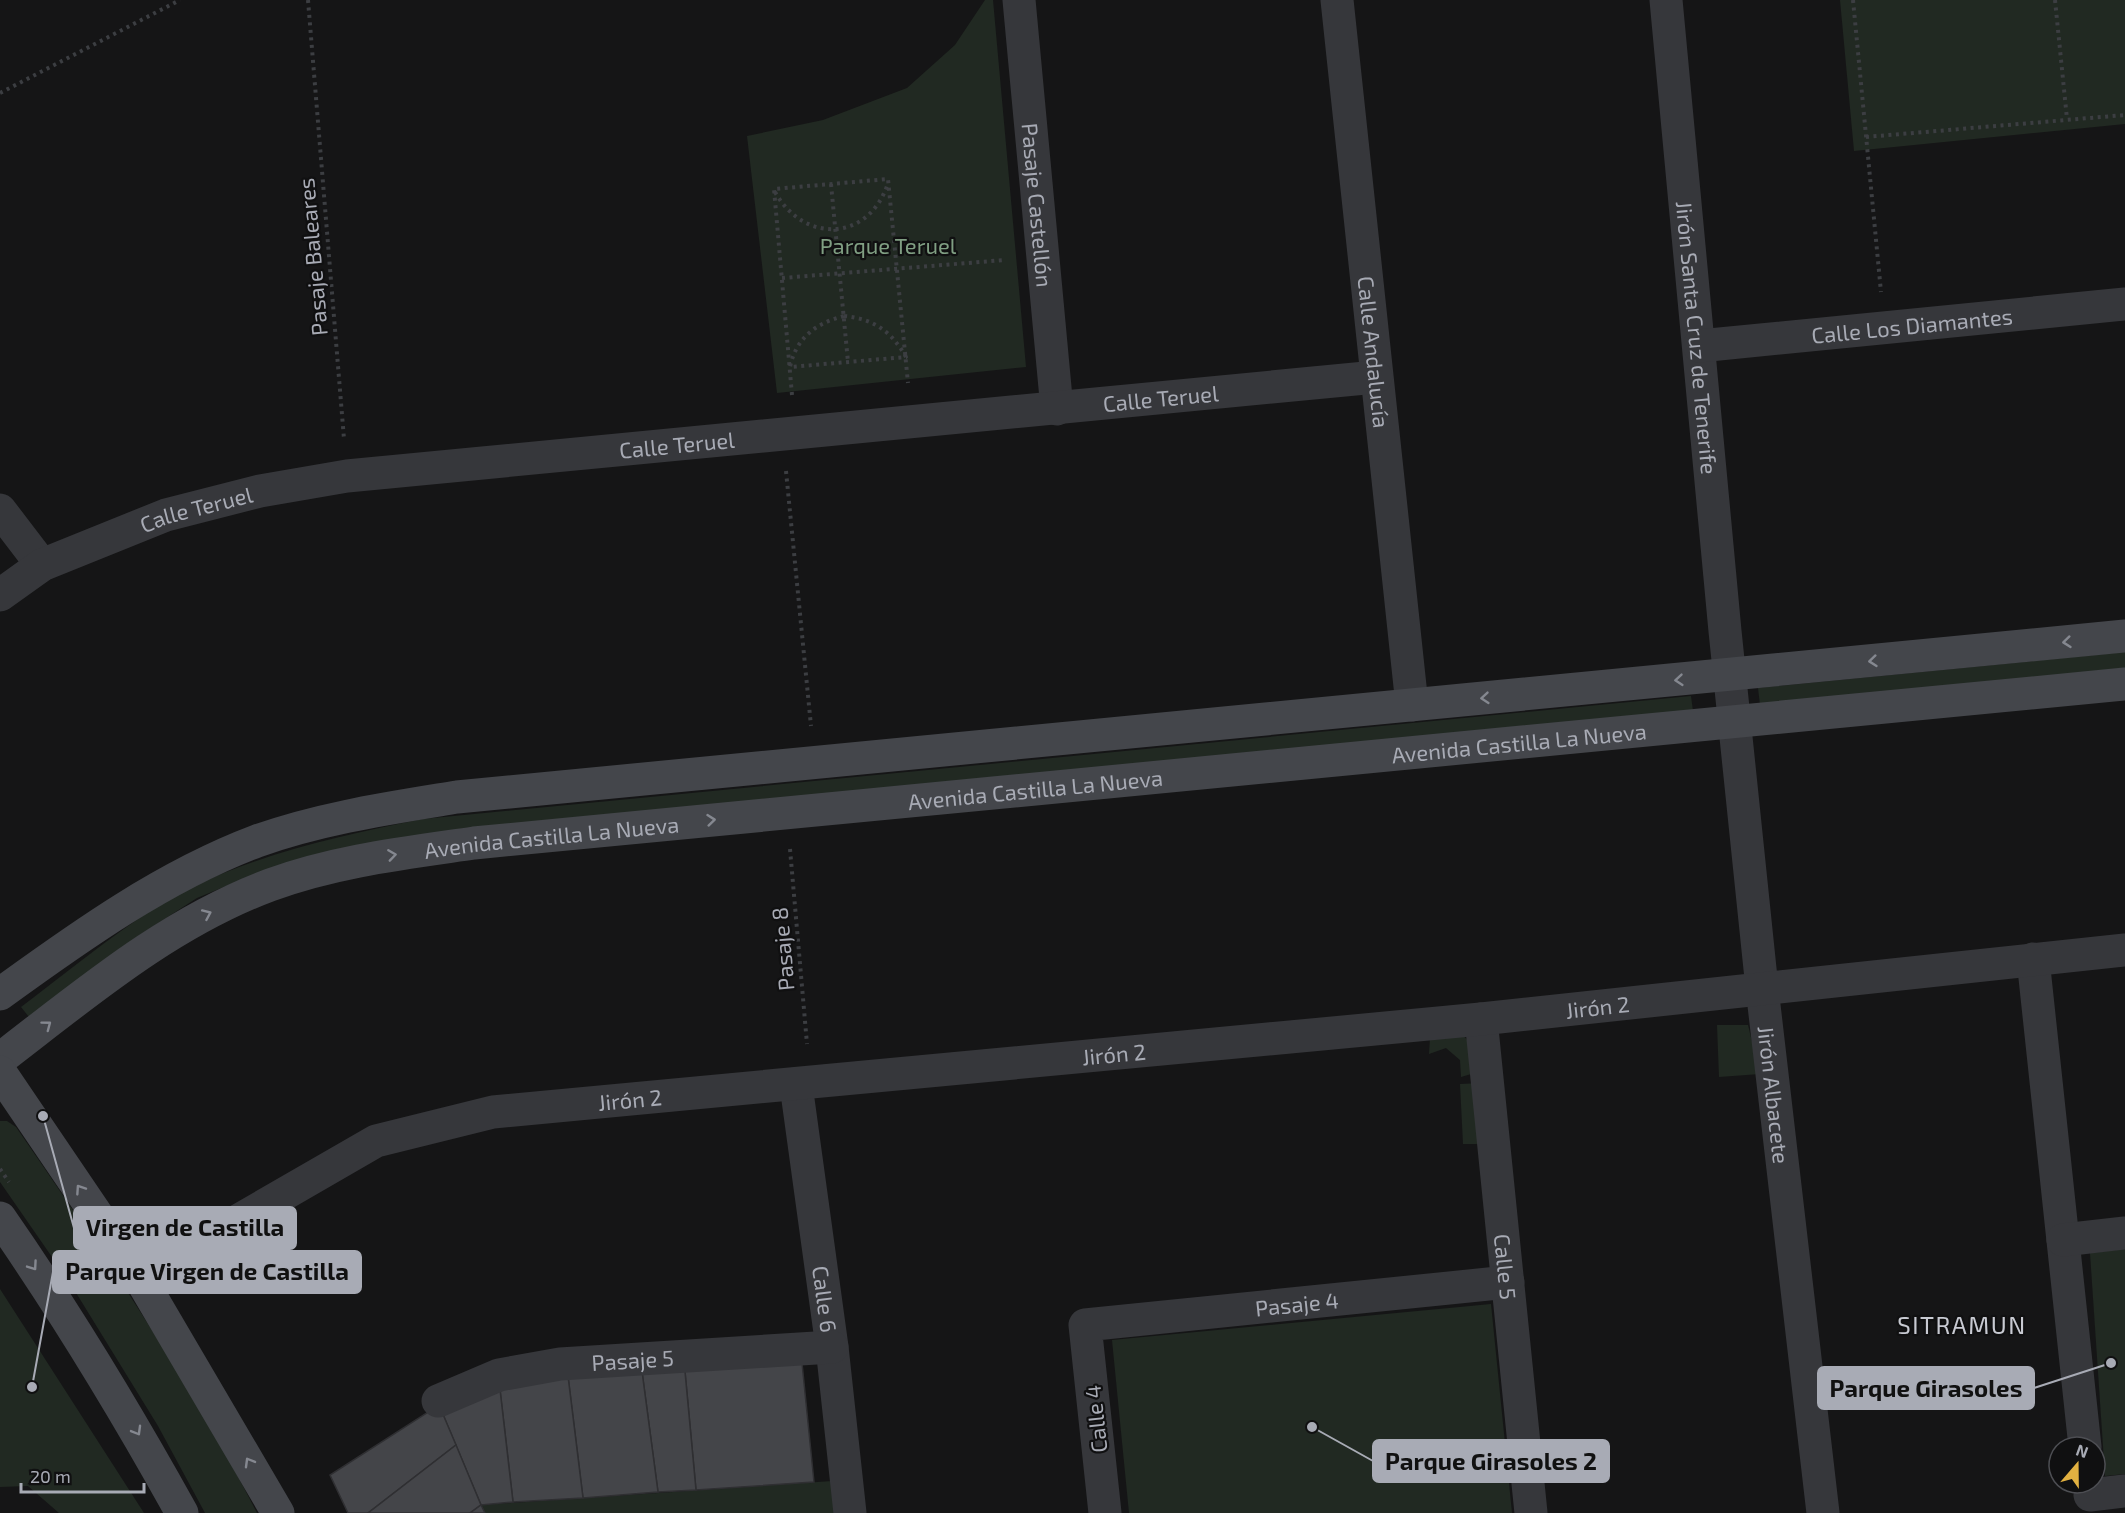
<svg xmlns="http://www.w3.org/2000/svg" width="2125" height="1513" font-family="'Exo 2',sans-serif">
<rect width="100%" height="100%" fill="#151516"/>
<g fill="#212922">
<path d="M985 0H993L1026 367 777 393 747 136 823 120 907 88 955 45Z"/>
<path d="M1840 0H2125V124L1854 151Z"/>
<path d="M2125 652V668L1760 705 1758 688Z"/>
<path d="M1691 696 1693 711 263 871 197 898 135 938 29 1017 21 1007C76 966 131 918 192 887 265 852 344 835 423 819Z"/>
<path d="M1717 1025H1748L1760 1074 1719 1077Z"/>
<path d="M1463 1035 1473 1047 1478 1072 1461 1077 1460 1060 1446 1048 1429 1054 1430 1038Z"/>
<path d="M1481 1083 1480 1144H1463L1460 1084Z"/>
<path d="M0 1121H7L16 1127C102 1252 188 1377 257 1513H205L158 1426 70 1283 0 1182Z"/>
<path d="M2125 1249V1474L2105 1476 2090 1253Z"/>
<path d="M0 1289 144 1513H59L28 1486 0 1487Z"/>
<path d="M1491 1304 1512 1513H1129L1112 1340Z"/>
<path d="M847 1480 850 1513H485L481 1505Z"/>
</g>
<g fill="#444549" stroke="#2f2f32" stroke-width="1.5">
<path d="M801 1353 814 1482 696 1490 684 1361Z"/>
<path d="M684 1361 696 1490 658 1492 641 1364Z"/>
<path d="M641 1364 658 1492 583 1498 567 1368Z"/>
<path d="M567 1368 583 1498 513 1502 499 1381Z"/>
<path d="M499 1381 513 1502 481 1505 439 1405Z"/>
<path d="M439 1405 456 1445 368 1513H348L330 1475Z"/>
<path d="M456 1445 481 1505 470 1513H368Z"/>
<path d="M481 1505 485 1513H470Z"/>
</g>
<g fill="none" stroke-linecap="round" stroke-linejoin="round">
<g stroke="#3c3e42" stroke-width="4" stroke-dasharray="3 4.5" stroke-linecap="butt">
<path d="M308 0 344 439"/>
<path d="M1853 0 1881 292"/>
<path d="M2055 0 2067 119"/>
<path d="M0 93 180 0"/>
<path d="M1866 137 2125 115"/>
<path d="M831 184 848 362"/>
<path d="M775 192C804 244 869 242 888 183"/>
<path d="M782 278 1005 260"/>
<path d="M844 316C874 319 891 331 906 357L790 367C796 338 816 323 844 316Z"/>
<path d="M792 395 774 189 888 179 908 383"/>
<path d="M786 471 811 726"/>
<path d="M790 849 807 1044"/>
<path d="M0 1169 9 1182"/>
</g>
<g stroke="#36373b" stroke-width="33">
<path id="s1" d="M1019 0 1057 409"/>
<path id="s2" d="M1337 0 1412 705"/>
<path id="s3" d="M1666 0 1725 631 1762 988 1823 1513"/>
<path id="s4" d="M1699 346 2125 304"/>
<path d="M0 510 42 565"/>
<path id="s5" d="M0 595 42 565 166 515 260 491 347 476 1376 377"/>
<path d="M2033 959 2085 1447"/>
<path id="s6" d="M1481 1019 1531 1513"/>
<path id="s7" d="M796 1085 832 1347 850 1513"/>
<path d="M2063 1240 2125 1233"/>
<path id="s8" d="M143 1283 239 1220 376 1141 493 1112 1481 1019 2125 950"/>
<path id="s9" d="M438 1401 499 1375 560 1364 832 1347"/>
<path d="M2090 1495 2125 1491"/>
<path id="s10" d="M1105 1513 1085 1325 1508 1282"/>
</g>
<g stroke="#44464b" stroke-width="33">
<path d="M0 994C80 936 164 876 257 841 321 818 390 808 457 797L2125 636"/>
<path id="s11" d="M0 1059C85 994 168 923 270 885 335 861 405 853 474 843L2125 684"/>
<path d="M0 1072 143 1283 278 1513"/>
<path d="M0 1218C66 1313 126 1412 182 1513"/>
</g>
</g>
<defs><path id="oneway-chevron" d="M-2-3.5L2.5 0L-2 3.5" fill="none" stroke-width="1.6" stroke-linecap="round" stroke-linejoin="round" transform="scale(1.5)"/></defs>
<g stroke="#858890">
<use href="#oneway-chevron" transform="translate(2067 642) rotate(174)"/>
<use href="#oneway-chevron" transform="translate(1873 661) rotate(174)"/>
<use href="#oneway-chevron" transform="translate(1679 680) rotate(175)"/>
<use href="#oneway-chevron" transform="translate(1485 698) rotate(175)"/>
<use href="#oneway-chevron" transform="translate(711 820) rotate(-6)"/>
<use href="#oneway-chevron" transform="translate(392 855) rotate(-8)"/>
<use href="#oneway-chevron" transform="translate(207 914) rotate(-24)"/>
<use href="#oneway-chevron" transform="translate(47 1025) rotate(-37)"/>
<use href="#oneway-chevron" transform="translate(80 1189) rotate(-124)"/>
<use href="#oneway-chevron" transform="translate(33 1266) rotate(55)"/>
<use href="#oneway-chevron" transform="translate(137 1431) rotate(60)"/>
<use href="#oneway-chevron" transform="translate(249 1462) rotate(-120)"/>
</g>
<g text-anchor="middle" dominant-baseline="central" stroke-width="4.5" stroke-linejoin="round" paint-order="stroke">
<g font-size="22" fill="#a8abb5" stroke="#101011">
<text stroke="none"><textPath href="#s1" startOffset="206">Pasaje Castellón</textPath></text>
<text transform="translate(312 257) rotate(-95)">Pasaje Baleares</text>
<text stroke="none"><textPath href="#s4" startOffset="214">Calle Los Diamantes</textPath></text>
<text stroke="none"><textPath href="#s3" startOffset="339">Jirón Santa Cruz de Tenerife</textPath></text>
<text stroke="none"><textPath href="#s2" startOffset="354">Calle Andalucía</textPath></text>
<text stroke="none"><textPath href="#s5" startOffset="1188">Calle Teruel</textPath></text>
<text stroke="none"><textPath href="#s5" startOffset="702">Calle Teruel</textPath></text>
<text stroke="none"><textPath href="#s5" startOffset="216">Calle Teruel</textPath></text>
<text stroke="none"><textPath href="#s11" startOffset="1581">Avenida Castilla La Nueva</textPath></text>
<text stroke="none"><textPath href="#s11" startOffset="1095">Avenida Castilla La Nueva</textPath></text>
<text stroke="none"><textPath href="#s11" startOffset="609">Avenida Castilla La Nueva</textPath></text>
<text transform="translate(782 949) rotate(-95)">Pasaje 8</text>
<text stroke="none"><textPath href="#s8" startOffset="1503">Jirón 2</textPath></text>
<text stroke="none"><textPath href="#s8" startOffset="1017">Jirón 2</textPath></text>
<text stroke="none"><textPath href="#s3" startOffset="1100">Jirón Albacete</textPath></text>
<text stroke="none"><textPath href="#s8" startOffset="531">Jirón 2</textPath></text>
<text stroke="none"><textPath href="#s6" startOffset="249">Calle 5</textPath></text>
<text stroke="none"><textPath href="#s7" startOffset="216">Calle 6</textPath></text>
<text stroke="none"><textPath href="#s10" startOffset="402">Pasaje 4</textPath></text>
<text stroke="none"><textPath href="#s9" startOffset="201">Pasaje 5</textPath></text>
<text transform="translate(1095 1419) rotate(-96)">Calle 4</text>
</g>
<g font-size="22" fill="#809f83" stroke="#101011">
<text x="888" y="245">Parque Teruel</text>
</g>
<g font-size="24" letter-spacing="1.5" fill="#c8cad2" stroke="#101011">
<text x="1962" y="1324">SITRAMUN</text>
</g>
</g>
<path fill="none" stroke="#a8abb5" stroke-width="2" d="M43 1116L74 1228M32 1387L53 1272M2111 1363L2034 1388M1312 1427L1373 1461"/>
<g fill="#a8abb5" stroke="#101011" stroke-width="2">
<circle cx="43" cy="1116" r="6"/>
<circle cx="32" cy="1387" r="6"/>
<circle cx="2111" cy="1363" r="6"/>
<circle cx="1312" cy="1427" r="6"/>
</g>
<g fill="#a8abb5" stroke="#a8abb5" stroke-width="2">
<rect x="74" y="1207" width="222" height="42" rx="6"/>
<rect x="53" y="1251" width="308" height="42" rx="6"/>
<rect x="1818" y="1367" width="216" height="42" rx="6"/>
<rect x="1373" y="1440" width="236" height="42" rx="6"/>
</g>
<g font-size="24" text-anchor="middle" font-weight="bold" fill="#111">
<text x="185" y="1236">Virgen de Castilla</text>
<text x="207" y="1280">Parque Virgen de Castilla</text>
<text x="1926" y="1397">Parque Girasoles</text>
<text x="1491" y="1470">Parque Girasoles 2</text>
</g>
<g transform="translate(2077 1465) rotate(20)"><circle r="28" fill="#101011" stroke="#4d4e53" stroke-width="1.5"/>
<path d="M0-4.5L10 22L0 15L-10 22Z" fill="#e2b141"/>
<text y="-9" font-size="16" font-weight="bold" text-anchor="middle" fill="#a8abb5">N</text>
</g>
<path d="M21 1483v9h123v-9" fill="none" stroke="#a8abb5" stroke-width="3"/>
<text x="30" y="1483" font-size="18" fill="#a8abb5" stroke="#101011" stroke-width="4.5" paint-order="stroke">20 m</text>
</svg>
